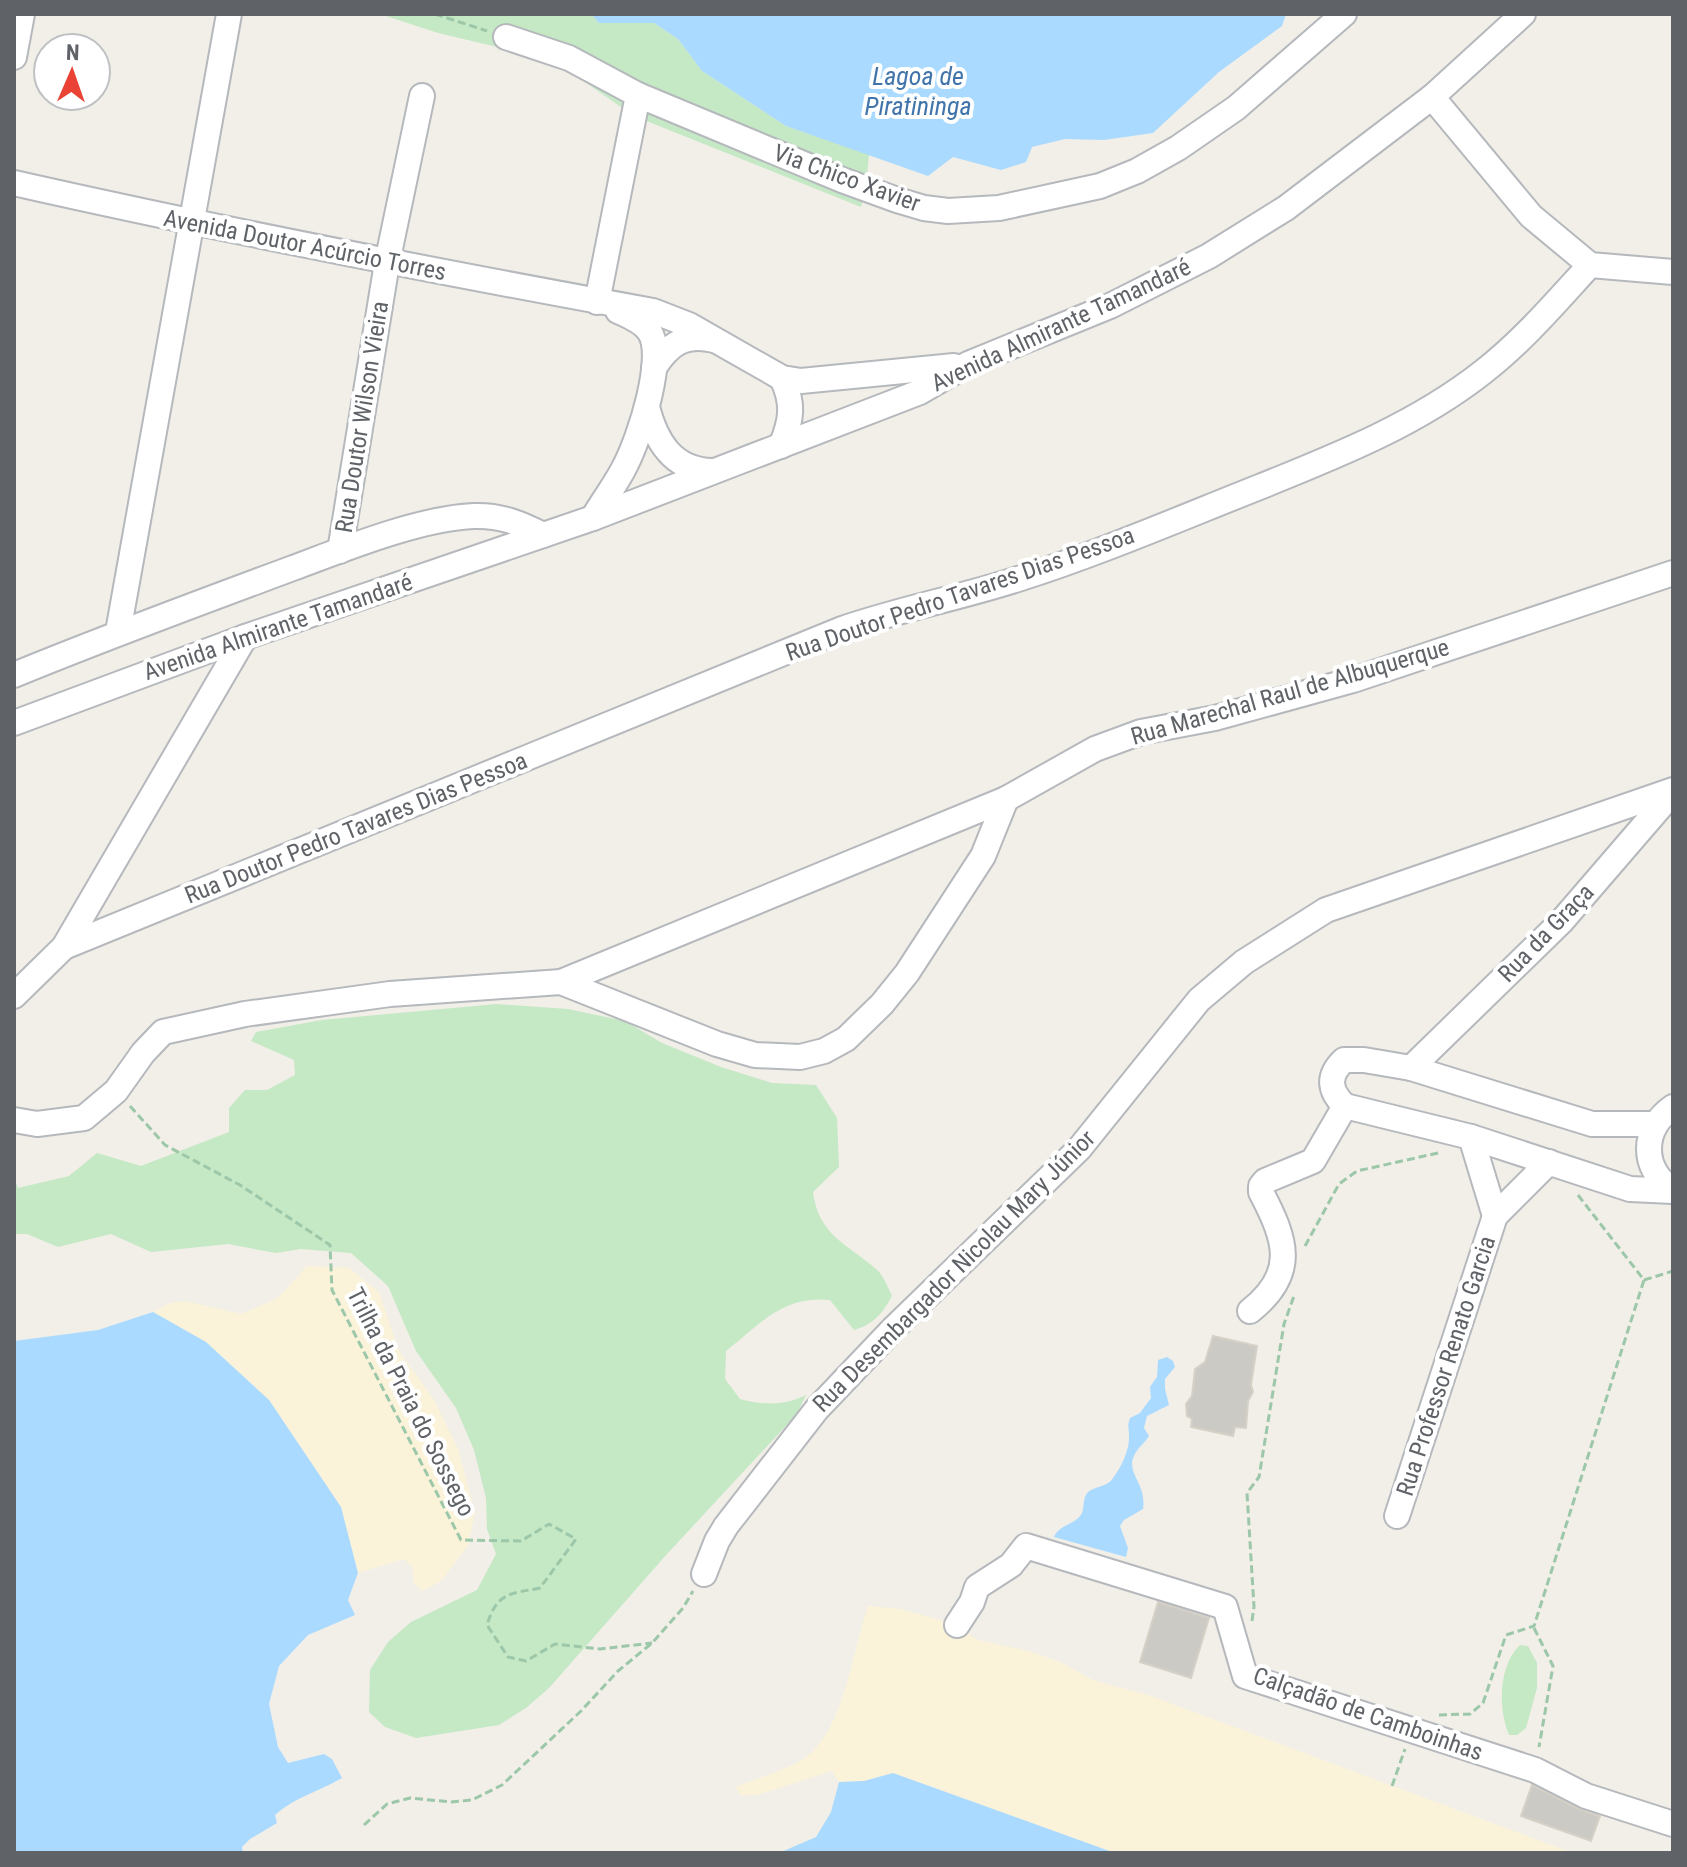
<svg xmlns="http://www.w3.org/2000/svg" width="1687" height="1867" font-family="'Roboto Condensed',sans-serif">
<rect width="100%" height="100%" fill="#f1efe8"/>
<g fill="#c5e8c5">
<path d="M380 14H591L599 23H654L678 39 702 71 786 126 869 154 866 189 861 207 634 116 572 73 523 53 438 33Z"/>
<path d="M497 1004 568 1009 625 1021 662 1043 721 1067 772 1083 816 1085 837 1118 839 1167 813 1192C819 1236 846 1243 876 1269 883 1275 888 1287 892 1296 882 1314 874 1324 854 1330L830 1300C782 1295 761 1324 726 1351L725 1379 740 1399C762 1405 785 1406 806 1395L797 1414 667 1554 549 1688 526 1708 499 1725 416 1738 385 1727 369 1712 370 1670 388 1642 411 1622 477 1590 496 1554 487 1529 486 1498 474 1450 456 1408 416 1351 388 1286 351 1253 301 1249 276 1253 228 1244 151 1252 111 1234 58 1247 27 1234H14V1178L18 1188 69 1176 97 1153 141 1166 229 1132V1108L245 1090H267L295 1075 294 1060 251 1041 256 1032 322 1020Z"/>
<path d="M1520 1645 1528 1646 1537 1663V1688L1526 1728 1517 1735H1509C1498 1709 1498 1666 1520 1645Z"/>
</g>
<g fill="#fbf3d9">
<path d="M307 1266 349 1268 379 1292 399 1351 434 1400 458 1449 475 1512 468 1546 441 1581 422 1591 413 1582V1568L404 1559 358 1573 341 1507 269 1400 206 1342 153 1312 170 1303 185 1301 241 1314 278 1298Z"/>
<path d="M868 1606 901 1609 957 1625 977 1640 1029 1651 1058 1661 1095 1681 1148 1695 1573 1853H1115L893 1773 864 1781 839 1782 832 1771 757 1795H740L736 1787C758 1777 793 1769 810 1754 845 1723 853 1649 868 1606Z"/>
</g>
<g fill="#aadaff">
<path d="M591 14H1286L1282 26 1219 72 1153 133 1104 140 1065 139 1032 147 1026 162 1001 170 953 157 928 176 786 126 702 71 678 39 654 23H599Z"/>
<path d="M153 1312 206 1342 269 1400 341 1507 358 1573 348 1600 355 1615 308 1635 279 1666 269 1704 278 1747 288 1763 324 1754 332 1759 342 1778C320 1791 295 1797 275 1815L277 1823 250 1839 242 1847 243 1853H14V1341L98 1330Z"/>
<path d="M1167 1357 1173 1361 1175 1367 1165 1379V1389L1169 1405 1147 1416 1144 1428 1149 1436C1145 1442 1140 1446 1136 1452 1123 1473 1147 1481 1143 1509L1124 1520 1120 1526 1128 1548 1126 1557 1054 1537C1059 1524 1076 1525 1082 1513 1085 1504 1082 1495 1091 1490 1099 1486 1108 1486 1113 1478 1121 1468 1130 1449 1129 1436 1129 1428 1127 1426 1130 1418L1140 1413 1151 1398 1150 1387 1157 1377 1158 1360Z"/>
<path d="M893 1773 1115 1853H779L816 1837 831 1812 839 1782 864 1781Z"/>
</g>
<g fill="#cccac5" stroke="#d6d1c6" stroke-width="2">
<path d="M1213 1336 1257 1346 1251 1385 1253 1392 1248 1401 1246 1428 1235 1427 1233 1436 1191 1427 1192 1419 1187 1416 1186 1404 1192 1396 1195 1369 1205 1362Z"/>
<path d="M1158 1602 1209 1618 1191 1678 1140 1662Z"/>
<path d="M1532 1785 1579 1809 1600 1816 1591 1841 1521 1816Z"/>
</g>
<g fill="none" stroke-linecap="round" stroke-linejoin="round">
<g stroke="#b5b8bc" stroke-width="28">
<g id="minor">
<path d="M506 37 569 58 638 95 842 180 897 200 924 208 948 211 999 208 1100 186 1137 171 1178 148 1236 108 1344 14"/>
<path d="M14 57 22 14"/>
<path d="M1432 97 1531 216 1590 265 1673 272"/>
<path d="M14 183C226 231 439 272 653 311L689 325 782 378 801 381 954 366"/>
<path d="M597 302 638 95"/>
<path d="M654 368C669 344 685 333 714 340"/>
<path d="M647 407C656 442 673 470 712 471"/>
<path d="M781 446C792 420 794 403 782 378"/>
<path d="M593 518C604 499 617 483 626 464 639 439 667 355 649 331 642 321 629 316 618 311"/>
<path d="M340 551 387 263 422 96"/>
<path d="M118 632 229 14"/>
<path d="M14 675C106 637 199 603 293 568 344 549 420 518 474 516 500 515 520 523 543 535"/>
<path d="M14 723 245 637 593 518 920 392 968 364 1110 306 1209 256 1286 208 1432 97 1523 14"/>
<path d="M64 947 842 629C900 609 959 598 1018 579 1100 553 1181 518 1262 486 1339 455 1417 424 1483 372 1523 341 1556 302 1590 265"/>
<path d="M561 982 717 1044 755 1055 800 1057 824 1051 846 1039 882 1004 907 973 983 856 1006 799"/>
<path d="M14 996 64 947 245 637"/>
<path d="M1411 1068 1561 922 1673 792"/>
<path d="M1673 1107C1641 1129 1641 1169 1673 1190"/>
<path d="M14 1120 37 1124 84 1118 116 1091 143 1053 163 1032 245 1014 390 994 561 982 1006 799 1095 749 1141 732 1215 718 1353 680 1673 573"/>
<path d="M1655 1124H1592L1411 1068 1364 1060H1344C1327 1076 1329 1091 1345 1106L1471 1137 1630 1189 1673 1191"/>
<path d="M1471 1137 1495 1216"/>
<path d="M1250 1311C1298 1273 1286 1240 1261 1192V1186L1265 1181 1313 1161 1345 1106"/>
<path d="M1397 1516 1495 1216 1549 1162"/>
<path d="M704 1574 717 1541 726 1526 817 1409 894 1328 1079 1149 1199 1000 1244 962 1326 910 1673 790"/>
<path d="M957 1625 972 1602 977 1587 1011 1565 1026 1546 1225 1607 1245 1676 1535 1770 1586 1796 1673 1824"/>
</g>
</g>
<g stroke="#9cc7a9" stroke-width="3" stroke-dasharray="8 4" stroke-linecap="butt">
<path d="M435 14 487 31"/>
<path d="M130 1106 165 1145 240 1185 330 1245 332 1290 461 1540 521 1541 549 1524 576 1539 540 1588C510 1594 497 1592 487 1625L508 1657 526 1661 555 1644 600 1649 652 1643"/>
<path d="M1578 1195 1644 1280"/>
<path d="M1305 1246 1339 1184 1357 1171 1438 1153"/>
<path d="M1644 1280 1673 1271"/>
<path d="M1252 1621 1254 1607 1247 1493 1259 1477 1284 1324 1294 1296"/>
<path d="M1534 1628 1553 1666 1539 1747"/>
<path d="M1439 1715 1470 1714 1483 1703 1506 1635 1534 1626 1644 1280"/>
<path d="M1392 1786 1405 1749"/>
<path d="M364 1825 387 1804 410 1798 451 1802 472 1800 502 1785 581 1711 618 1671 652 1643 683 1608 693 1591"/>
</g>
<use href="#minor" stroke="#fff" stroke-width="24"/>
</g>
<g text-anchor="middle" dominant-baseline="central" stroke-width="8" stroke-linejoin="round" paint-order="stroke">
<g font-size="24" fill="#5f6368" stroke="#fff">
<text transform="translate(847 178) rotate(20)">Via Chico Xavier</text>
<text transform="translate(305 245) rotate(11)">Avenida Doutor Acúrcio Torres</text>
<text transform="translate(1061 325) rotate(-25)">Avenida Almirante Tamandaré</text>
<text transform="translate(362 417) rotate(-81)">Rua Doutor Wilson Vieira</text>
<text transform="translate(960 594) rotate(-19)">Rua Doutor Pedro Tavares Dias Pessoa</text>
<text transform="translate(278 627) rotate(-19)">Avenida Almirante Tamandaré</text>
<text transform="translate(1290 692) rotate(-16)">Rua Marechal Raul de Albuquerque</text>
<text transform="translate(356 828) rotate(-22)">Rua Doutor Pedro Tavares Dias Pessoa</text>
<text transform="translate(1546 933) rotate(-46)">Rua da Graça</text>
<text transform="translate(954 1271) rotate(-45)">Rua Desembargador Nicolau Mary Júnior</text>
<text transform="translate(1446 1366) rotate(-72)">Rua Professor Renato Garcia</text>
<text transform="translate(411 1402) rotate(63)">Trilha da Praia do Sossego</text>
<text transform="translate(1368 1714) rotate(19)">Calçadão de Camboinhas</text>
</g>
<g font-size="26" font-style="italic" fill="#4174aa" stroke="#fff">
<text x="918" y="76">Lagoa de<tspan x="918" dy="30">Piratininga</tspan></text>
</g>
</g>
<rect width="1687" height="1867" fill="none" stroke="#5f6368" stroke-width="32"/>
<g transform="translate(72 72) rotate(2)"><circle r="38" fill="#ffffff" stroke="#bfc1c3" stroke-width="2"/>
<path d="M0-6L14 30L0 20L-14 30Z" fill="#ea4335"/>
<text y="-12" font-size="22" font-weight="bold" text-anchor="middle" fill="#5f6368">N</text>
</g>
</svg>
